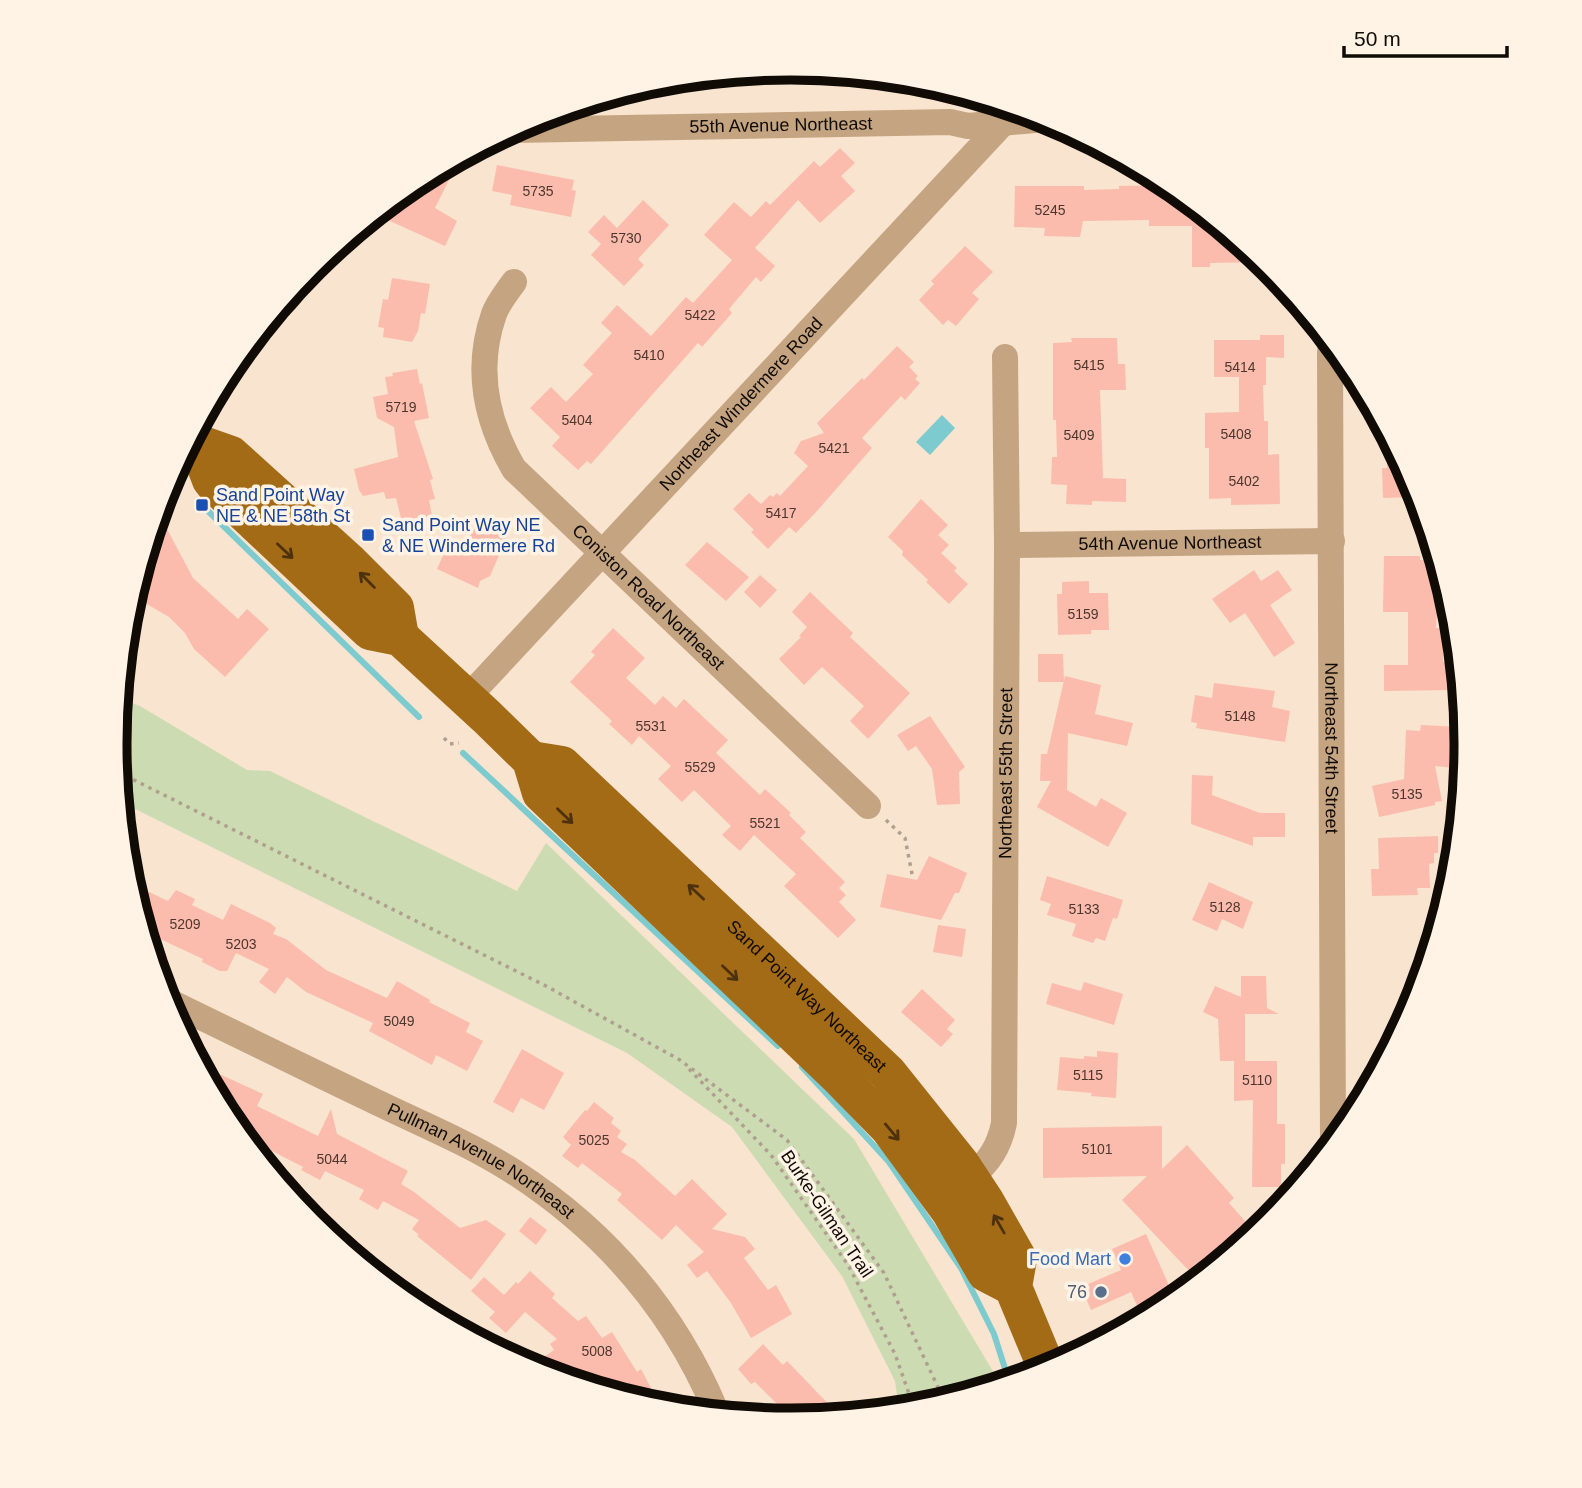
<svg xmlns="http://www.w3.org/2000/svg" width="1582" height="1488" font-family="Helvetica,sans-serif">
<rect width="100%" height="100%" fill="#f8e4cf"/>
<path fill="#cddbb3" d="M120 699 140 706 247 770 270 771 517 891 546 843 854 1139 1000 1383 922 1407 899 1409 895 1381 842 1276 732 1127 627 1053 121 802 115 744Z"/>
<path fill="#7dcbce" d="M942 415 955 428 930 455 916 442Z"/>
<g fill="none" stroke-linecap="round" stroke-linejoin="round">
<g stroke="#7dcbce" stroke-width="6">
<path d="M209 512 419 717"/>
<path d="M463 753 778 1046"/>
<path d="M802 1067 889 1162 961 1268 994 1334 1009 1381"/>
</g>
</g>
<g fill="#fbbcad">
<path d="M840 148 855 163 841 176 855 191 820 223 798 200 755 248 775 266 761 282 756 277 729 309 732 313 702 347 698 343 591 464 587 461 578 470 552 446 560 437 530 408 551 387 566 402 593 374 583 365 612 333 601 323 617 305 651 336 686 297 693 303 732 260 704 235 734 202 751 217 766 201 770 205 814 161 820 167Z"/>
<path d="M497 165 574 180 572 190 576 191 571 217 510 205 512 195 492 191Z"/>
<path d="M436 171 450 178 435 208 457 221 445 246 390 221 403 195 414 201 427 176Z"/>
<path d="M1170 185 1264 262 1210 263V267H1192V226H1149V220L1083 221 1080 237 1044 236 1045 228 1014 227 1015 186H1084V190L1119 189V186Z"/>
<path d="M643 200 669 225 638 259 644 265 624 286 591 255 601 244 588 232 604 215 617 228Z"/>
<path d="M965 246 993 272 972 293 979 299 956 326 948 320 943 325 919 300 934 284 931 281Z"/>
<path d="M392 278 430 284 425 314 421 313 418 331 412 342 383 337 384 328 378 327 383 299 388 300Z"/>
<path d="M1260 335H1284V358L1266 357V385H1263L1264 421H1268V455L1279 454 1280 504 1231 505V498L1209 499V448H1205V413L1239 412V377H1214V340H1260Z"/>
<path d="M1071 338H1117L1118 364H1125L1126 390H1100L1103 478 1126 479V502L1092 501V505L1066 504 1067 485 1051 484 1052 457H1057L1056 420H1053V343L1072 342Z"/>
<path d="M897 346 914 362 909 367 918 376 915 379 920 383 905 400 901 396 862 438 872 448 817 511 796 533 789 527 768 549 751 532 754 530 733 509 749 493 761 504 770 495 773 497 777 493 780 496 808 466 794 453 801 441 824 433 817 423 862 378 864 380Z"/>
<path d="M417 369 420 384 422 383 429 418 414 421 433 479 430 480 435 499 429 500 432 516 402 522 396 498 386 499 384 492 363 496 359 490 354 469 398 457 394 427 377 418 373 397 388 394 385 377 393 376 392 373Z"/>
<path d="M1386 430 1415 486 1419 497 1383 498 1382 468H1387Z"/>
<path d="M921 499 948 525 938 535 949 545 941 553 957 568 954 571 968 584 949 604 926 582 928 580 902 555 903 551 888 537Z"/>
<path d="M481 517 510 530 490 576 480 581 478 588 437 569 450 540 464 546Z"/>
<path d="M166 527 193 578 238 619 247 609 269 629 225 677 194 649 185 633 169 617 133 596 151 537 154 540Z"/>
<path d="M707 542 749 577 726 601 685 565Z"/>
<path d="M1384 556H1420V560L1438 561 1440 594H1438L1436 628H1443V662H1450V690L1384 691V665H1408V612H1383Z"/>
<path d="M1254 570 1261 581 1278 570 1292 590 1270 605 1295 643 1274 657 1245 613 1230 623 1212 599Z"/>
<path d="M760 575 777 590 760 608 744 592Z"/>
<path d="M1089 581V593H1108L1109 630H1091V634L1058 635 1057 594H1062V582Z"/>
<path d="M810 592 853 633 850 637 910 693 868 739 850 721 864 706 822 667 804 685 779 659 801 637 799 636 807 627 792 612Z"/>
<path d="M613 628 645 658 626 678 655 705 663 696 676 708 684 699 715 728 728 740 716 753 760 795 765 789 791 813 789 815 806 832 800 838 845 882 839 888 846 895 839 902 856 920 838 938 784 886 796 874 754 835 740 851 722 835 731 826 694 790 682 802 658 779 671 766 639 736 632 745 609 724 612 721 570 682 595 655 591 652Z"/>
<path d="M1038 654H1063L1064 682H1038Z"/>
<path d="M1065 676 1101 685 1095 714 1133 723 1127 746 1068 733 1067 790 1096 807 1101 798 1127 813 1108 847 1037 807 1051 781H1040L1041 754H1047Z"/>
<path d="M1214 683 1275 691 1272 707 1290 711 1285 742 1196 728 1197 723 1191 722 1195 695 1212 698Z"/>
<path d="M930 716 965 767 959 772 960 804 937 805 932 769 916 746 908 751 897 735Z"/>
<path d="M1421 725 1458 727 1456 768 1435 766 1442 801 1435 802V805L1379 817 1372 786 1404 779 1406 730 1420 731Z"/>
<path d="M1192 775 1213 776 1212 795 1260 813H1285V837H1253V846L1191 824Z"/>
<path d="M1438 836V853H1434V863L1429 864 1430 888H1417L1418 895 1372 896 1371 869H1379L1378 838Z"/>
<path d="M929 856 967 873 959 893H955L941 920 880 907 887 874 917 880Z"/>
<path d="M1047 876 1123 900 1117 919 1113 918 1105 941 1096 938 1093 943 1072 936 1076 924 1047 915 1051 904 1040 900Z"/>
<path d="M1209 882 1253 902 1243 929 1222 919 1217 931 1192 920Z"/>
<path d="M130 883 168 901 176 890 195 899 192 905 223 920 231 904 270 923 276 928 273 934 286 939 326 970 387 998 397 981 430 1000 429 1002 470 1023 466 1032 483 1041 467 1071 436 1055 432 1065 369 1031 373 1023 306 992 287 977 275 994 259 982 269 969 236 953 227 971H220L202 962 203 959 145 932Z"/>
<path d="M938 925 966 929 962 957 933 952Z"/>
<path d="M1241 976H1266L1267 1008 1279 1014H1245V1061H1220L1218 1019 1203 1012 1215 986 1241 997Z"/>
<path d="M1084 982 1123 994 1114 1025 1046 1004 1052 983 1081 991Z"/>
<path d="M922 989 955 1020 947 1029 953 1034 941 1047 901 1012Z"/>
<path d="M522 1049 564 1073 544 1110 521 1098 513 1113 493 1102Z"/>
<path d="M1097 1051 1118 1053 1116 1098 1091 1096 1092 1093 1057 1090 1060 1057 1084 1059V1056L1097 1057Z"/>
<path d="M1234 1061H1277V1124H1285V1164H1281V1187H1252L1253 1100 1234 1101Z"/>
<path d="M217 1073 263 1094 257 1106 318 1136 331 1109 337 1134 408 1171 401 1184 414 1192 460 1228 486 1220 506 1234 471 1280 417 1236 419 1235 412 1229 419 1220 383 1201 378 1210 359 1199 364 1190 325 1171 320 1180 301 1170 303 1167 243 1136 229 1119 211 1086Z"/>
<path d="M594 1102 614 1118 611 1123 621 1131 617 1137 627 1144 621 1152 635 1160 675 1196 692 1179 727 1214 712 1229 745 1237 755 1249 744 1258 768 1290 776 1285 792 1314 751 1338 731 1303 707 1271 697 1278 687 1265 704 1252 676 1225 662 1240 617 1200 622 1194 582 1163 578 1168 562 1156 571 1145 563 1137 585 1110 587 1111Z"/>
<path d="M1162 1126V1169L1187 1145 1234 1198 1229 1203 1252 1229 1231 1249 1226 1243 1193 1275 1122 1200 1147 1176 1043 1178V1128Z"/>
<path d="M530 1217 547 1230 536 1245 519 1231Z"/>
<path d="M1146 1234 1175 1299 1143 1319 1131 1292 1091 1310 1081 1287 1121 1270 1112 1249Z"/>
<path d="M530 1271 555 1294 552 1298 578 1321 586 1316 602 1338 612 1332 637 1372 641 1369 653 1392 638 1400 530 1367 554 1350 550 1344 557 1339 525 1312 506 1333 489 1318 495 1312 471 1291 484 1277 504 1295 516 1282 518 1284Z"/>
<path d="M763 1344 783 1365 787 1361 839 1415 792 1419 755 1382 751 1384 738 1369Z"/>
</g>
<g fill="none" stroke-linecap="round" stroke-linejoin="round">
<g stroke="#af9f8f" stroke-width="3.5" stroke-dasharray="3.5 5" stroke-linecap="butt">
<path d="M171 477 182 487"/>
<path d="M444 738 450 744 459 743"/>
<path d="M118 772 546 986 680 1060 787 1140 884 1273 944 1400"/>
<path d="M886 820 905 838 913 879"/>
<path d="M689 1069 771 1155 848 1265 895 1354 914 1408"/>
</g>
<g stroke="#c5a581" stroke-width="26">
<path id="s1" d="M513 130 950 122 968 126 1046 119"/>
<path id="s2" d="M514 282C507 292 498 303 494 314 475 368 486 421 514 469L868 806"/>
<path d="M285 301 291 294"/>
<path id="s3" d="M1330 352 1333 1143"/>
<path id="s4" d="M1007 545 1332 541"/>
<path id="s5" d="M467 698 1016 109"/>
<path id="s6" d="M166 1000C234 1033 303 1067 372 1100 419 1123 469 1143 514 1172 605 1231 674 1311 716 1411"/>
<path id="s7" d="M971 1178C989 1161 999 1148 1004 1123L1007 545 1005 357"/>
</g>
<g stroke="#a46b16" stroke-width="38">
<path d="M192 438 197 443 231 455 348 561 395 608 400 637"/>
<path d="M197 443 211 480 215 485 370 631 400 637 487 717 531 760 541 793 837 1075 889 1128 950 1211 986 1273 1013 1287"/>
<path id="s8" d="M531 760 562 765 888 1073 960 1163 985 1201 1018 1259 1013 1287 1047 1369"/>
</g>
</g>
<defs><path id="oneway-shaft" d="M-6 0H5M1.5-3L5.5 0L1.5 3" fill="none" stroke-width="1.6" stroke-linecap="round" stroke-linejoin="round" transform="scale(1.75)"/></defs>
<g stroke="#4c310c">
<use href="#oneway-shaft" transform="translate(285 551) rotate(43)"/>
<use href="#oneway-shaft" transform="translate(367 580) rotate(-135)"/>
<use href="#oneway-shaft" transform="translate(565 816) rotate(44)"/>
<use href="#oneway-shaft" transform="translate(696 892) rotate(-137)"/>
<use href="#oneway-shaft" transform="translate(730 973) rotate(44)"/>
<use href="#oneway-shaft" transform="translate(892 1132) rotate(50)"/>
<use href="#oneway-shaft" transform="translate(999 1224) rotate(-120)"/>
</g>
<g fill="#1a4fb4" stroke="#fff3e6" stroke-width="2.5">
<rect x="195" y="498" width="14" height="14" rx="3.5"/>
<rect x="361" y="528" width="14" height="14" rx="3.5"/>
</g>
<circle fill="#3f7fe0" stroke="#fff3e6" stroke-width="2.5" cx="1125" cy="1259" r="7"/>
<circle fill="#5c6f8a" stroke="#fff3e6" stroke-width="2.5" cx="1101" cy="1292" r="7"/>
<g text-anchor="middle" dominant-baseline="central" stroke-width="7" stroke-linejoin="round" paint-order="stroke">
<g font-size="14" fill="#4c372f">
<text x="538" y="191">5735</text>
<text x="1050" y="210">5245</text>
<text x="626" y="238">5730</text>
<text x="700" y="315">5422</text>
<text x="649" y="355">5410</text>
<text x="1089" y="365">5415</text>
<text x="1240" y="367">5414</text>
<text x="401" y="407">5719</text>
<text x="577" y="420">5404</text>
<text x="1236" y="434">5408</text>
<text x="1079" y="435">5409</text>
<text x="834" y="448">5421</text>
<text x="1244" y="481">5402</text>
<text x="781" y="513">5417</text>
<text x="1083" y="614">5159</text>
<text x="1240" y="716">5148</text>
<text x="651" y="726">5531</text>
<text x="700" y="767">5529</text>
<text x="1407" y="794">5135</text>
<text x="765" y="823">5521</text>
<text x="1225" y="907">5128</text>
<text x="1084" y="909">5133</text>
<text x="185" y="924">5209</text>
<text x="241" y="944">5203</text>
<text x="399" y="1021">5049</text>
<text x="1088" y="1075">5115</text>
<text x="1257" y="1080">5110</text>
<text x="594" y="1140">5025</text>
<text x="1097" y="1149">5101</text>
<text x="332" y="1159">5044</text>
<text x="597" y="1351">5008</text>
</g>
<g font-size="18" fill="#110b05" stroke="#fff3e6">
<text stroke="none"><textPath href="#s1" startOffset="268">55th Avenue Northeast</textPath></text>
<text stroke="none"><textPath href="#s5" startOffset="402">Northeast Windermere Road</textPath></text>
<text stroke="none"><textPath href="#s4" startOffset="163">54th Avenue Northeast</textPath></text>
<text stroke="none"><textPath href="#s2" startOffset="385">Coniston Road Northeast</textPath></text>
<text stroke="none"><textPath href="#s3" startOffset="396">Northeast 54th Street</textPath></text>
<text stroke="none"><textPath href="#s7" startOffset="415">Northeast 55th Street</textPath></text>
<text stroke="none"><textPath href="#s8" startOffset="368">Sand Point Way Northeast</textPath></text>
<text stroke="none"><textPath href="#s6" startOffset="354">Pullman Avenue Northeast</textPath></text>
<text transform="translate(827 1214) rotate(56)">Burke-Gilman Trail</text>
</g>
<g font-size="18" fill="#164399" stroke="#fff3e6" text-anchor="start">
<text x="216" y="495">Sand Point Way<tspan x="216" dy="21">NE &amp; NE 58th St</tspan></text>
<text x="382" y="525">Sand Point Way NE<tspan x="382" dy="21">&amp; NE Windermere Rd</tspan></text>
</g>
<g font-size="18" fill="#366cbe" stroke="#fff3e6" text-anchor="end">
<text x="1111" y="1259">Food Mart</text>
</g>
<g font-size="18" fill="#4e5e75" stroke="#fff3e6" text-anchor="end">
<text x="1087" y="1292">76</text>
</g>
</g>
<path d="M0 0H1582V1488H0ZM790 80H791A663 663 0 0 1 1454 743V745A663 663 0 0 1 791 1408H790A663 663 0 0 1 127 745V743A663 663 0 0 1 790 80Z" fill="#fff3e6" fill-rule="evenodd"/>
<path fill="none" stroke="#110b05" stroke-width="9" d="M790 80H791A663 663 0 0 1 1454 743V745A663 663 0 0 1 791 1408H790A663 663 0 0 1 127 745V743A663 663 0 0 1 790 80Z"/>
<path d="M1344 46v10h163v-10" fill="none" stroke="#110b05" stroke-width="3.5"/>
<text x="1354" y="46" font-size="21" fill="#110b05" stroke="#fff3e6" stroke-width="5" paint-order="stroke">50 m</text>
</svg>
